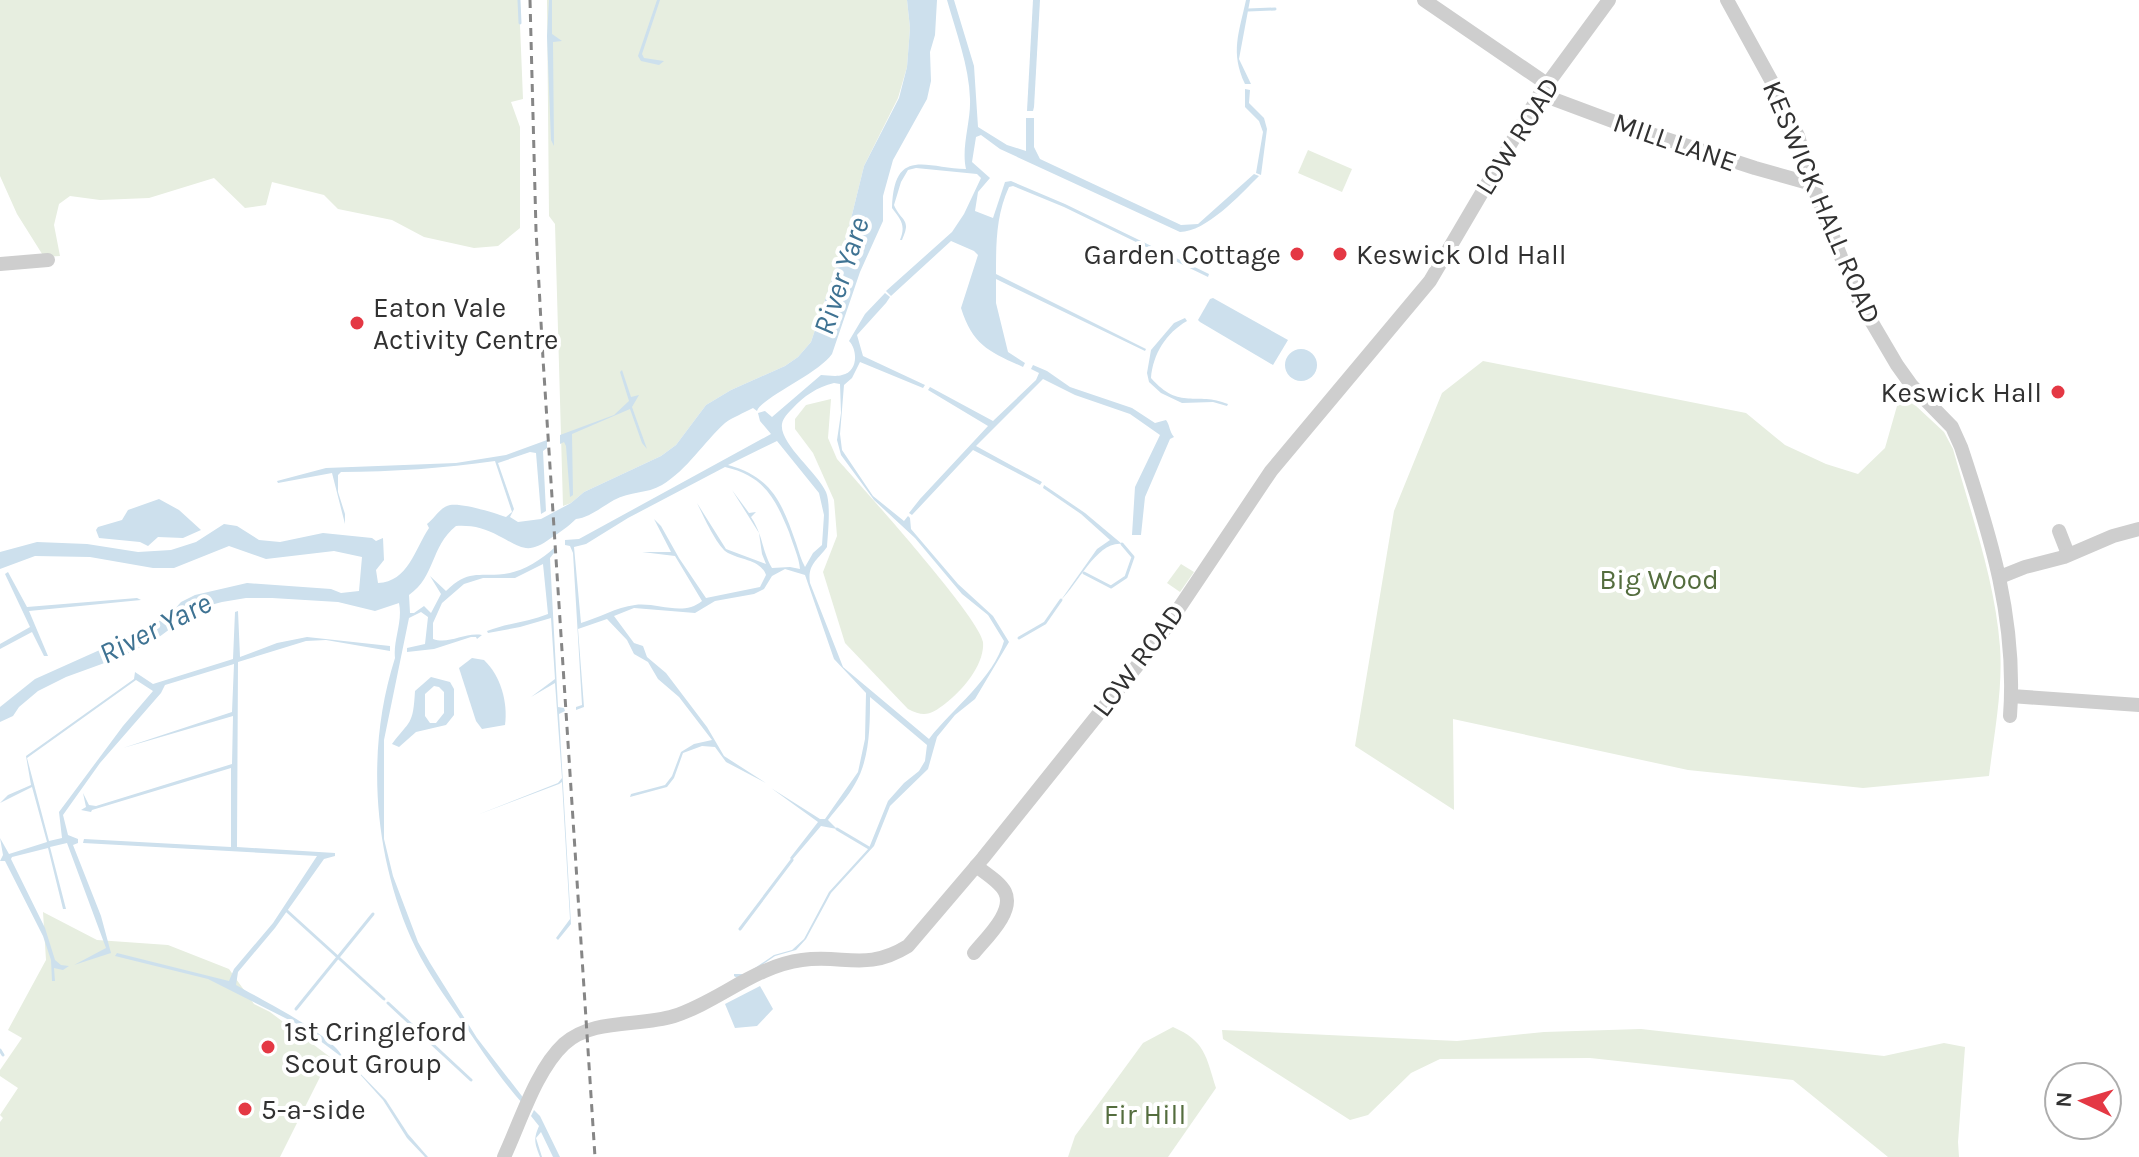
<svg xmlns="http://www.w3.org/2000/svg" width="2139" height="1157" font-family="Karla,sans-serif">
<rect width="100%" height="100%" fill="#fff"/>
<g fill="#e7eee0">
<path d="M0 0H519L523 99 511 102 520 127V228L498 246 474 248 424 237 392 220 338 209 324 195 272 182 266 205 245 208 214 178 149 198 100 200 70 196 59 204 54 225 60 256 44 257 17 214 0 176Z"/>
<path d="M547 0H907L910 28 907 67 898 98 864 166 848 231 811 342 798 357 785 366 731 390 706 405 676 445 661 456 584 492 571 503 563 506 555 224 549 216Z"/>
<path d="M1308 150 1352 169 1342 192 1298 173Z"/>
<path d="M1483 361 1746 413 1785 445 1826 464 1858 474 1885 448 1901 392 1944 432 1953 449C1971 515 1995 579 2000 647 2003 689 1994 735 1989 776L1863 788 1688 770 1453 719 1454 810 1355 746 1394 511 1442 393Z"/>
<path d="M831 399 828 438 837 459C861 486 980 618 983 642 985 664 963 690 946 703 932 714 925 718 908 709L845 643 823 572 837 536 834 500 813 453 795 429V419L806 405Z"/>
<path d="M1181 564 1194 572 1180 592 1167 583Z"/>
<path d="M43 912 97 940 168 945 229 969 254 1004 270 1012 330 1057 280 1157H0V1122L3 1118 0 1115 18 1088 0 1076V1070L22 1038 8 1030 46 960Z"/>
<path d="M1173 1027C1205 1041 1206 1056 1216 1088L1168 1157H1068L1075 1136 1143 1043Z"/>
<path d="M1641 1029 1884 1056 1944 1043 1965 1047 1958 1142 1959 1157H1888L1793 1080 1590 1058 1440 1059 1411 1073 1368 1115 1350 1120 1223 1039 1222 1030 1457 1041 1544 1032Z"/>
</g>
<g fill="#cde0ed" fill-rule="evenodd">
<path d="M549 0H552V34L562 41 553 42 554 146 551 140 547 36Z"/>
<path d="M657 0H660L642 54 644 58 664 61 659 65 641 61 638 56Z"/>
<path d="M907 0H937L935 35 930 52 931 81 927 99 893 160 883 196V221L860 272 832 354C818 374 761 398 757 411L753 408C744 413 733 417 725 423 703 443 688 469 662 485 647 494 630 491 614 500 603 506 589 518 576 519 568 527 560 532 551 538 528 555 522 548 499 536 485 528 471 525 456 526 430 547 436 576 409 595L410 613H414L424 606 431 613 441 594 430 576 446 591C469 569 476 577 504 574 522 572 541 560 554 548V553L550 558 558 707 564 708 565 711 559 714 571 924 558 940 556 938 570 919 562 782 559 784 477 815 558 783 562 778 555 683 531 697 555 679 551 618 520 627 488 633 487 631C508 623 528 622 548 614L543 564 515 578H483L464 584 442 603 433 623V639C449 645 464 632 482 635L477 639 476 637H471L434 649 407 652V648L425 644 428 617 421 612 409 618 384 740V839L393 876 418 942 430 963 477 1038 525 1100 523 1104C497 1075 477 1043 455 1011 439 988 422 963 411 938 373 851 366 749 395 658 393 640 403 622 399 603L375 611 338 602 272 598H246L222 602 207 606 191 619 174 626 155 640 121 657 66 677 38 691 19 707 13 716 0 722V707L35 679 151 627 174 610 181 602 195 595 247 583 331 589 341 593 359 591 362 557 334 551 266 559 229 546 174 568H153L90 557 35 556 0 569V552L37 542 87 544 138 552 171 550 196 542 224 524 237 526 259 540 280 542 323 533 372 538 376 541 383 538 384 560 376 570 378 583C408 582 415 549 429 528L427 524C434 519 439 509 447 506 457 501 495 513 506 517L512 512 495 461C444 468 393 472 341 472L338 475V492L345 514V524L332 473 278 483 277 481 326 468 456 463 506 455 547 440V448L543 451 546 511 541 514 536 453 530 452 498 463 514 509 510 517 518 522 541 519 571 503 584 492 661 456 676 445 706 405 731 390 785 366 798 357 811 342 848 231 864 166 899 98 907 67 910 28Z"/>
<path d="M947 0H954L974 66 978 127 1007 145 1026 151V118H1034V147L1040 159 1181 225 1198 224 1254 174 1259 176C1240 195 1206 232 1180 232L1000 149 981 135 976 137 972 162 990 178 978 192 975 211 993 218 1005 182 1011 181 1065 204 1209 274 1208 277 1064 207 1013 186 1009 187C996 215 996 244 996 274L1146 349 1145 351 996 279V303L1008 352 1025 363 1023 367C990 352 973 346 961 308L978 255 974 251 951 241 891 296 886 291 952 232 964 214 981 178 977 174 916 168 908 170 901 182 894 205C901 222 912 218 902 240H900C906 225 901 220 892 208 894 146 926 168 966 169 961 147 971 122 970 99 969 66 956 32 947 0Z"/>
<path d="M1033 0H1040L1034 107 1033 111H1027Z"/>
<path d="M1246 0H1250L1239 59 1251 84H1245C1230 52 1239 33 1246 0Z"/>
<path d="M1245 89 1250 90 1249 103 1264 118 1267 129 1261 175 1256 173 1263 132 1259 121 1245 107Z"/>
<path d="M885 293 890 297 886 303 857 335 863 356 925 385 923 388 860 362 852 378 844 385 840 434 842 450 873 496 904 521 908 516 910 518 911 529 958 584 993 616 1009 642 975 699 955 715 937 737 928 769 890 806 874 846 831 893 806 939 796 950 775 956 740 980 734 976V974H746L774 955 792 950 804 939 829 892 869 848 888 801 904 783 919 771 925 761 927 745 870 697C870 725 870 759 855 784 848 797 837 808 828 820L837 829 821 826 792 860 790 858 818 822 771 788 820 819H825L858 772 865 739 866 693 834 659 805 575 785 569 772 576 764 589 754 594 715 601 695 613 634 608 614 616 634 643 643 646 647 657 666 673 707 727 724 756 766 783 726 762 715 747 702 746 683 753 674 778 667 787 630 797 631 794 665 785 672 776 681 752 694 744 712 740 679 697 658 679 648 662 634 654 627 640 607 619 578 629 584 707 576 710V707L582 705 573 553 570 546 565 545V540L579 539 771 434 760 421 758 413 765 411 772 417 821 375C827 375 836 377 842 375 858 372 858 350 849 341L865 314ZM834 383 840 384 841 413 837 440 841 455 874 500 915 538 962 594 988 615 1004 641C994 678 952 709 929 739L843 667 810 583C807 564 818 560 827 547 828 533 831 504 826 492 818 473 779 443 782 424 783 418 788 413 792 409 804 396 817 387 834 383ZM777 441 819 493 824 515 822 545 813 553 805 567C801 560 799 552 796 543 782 503 772 477 728 465ZM725 467C764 476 775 498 789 532 793 545 799 557 800 569L790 567 772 568C761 549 764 537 751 517L756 512 749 513 732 490 759 533 762 554 766 564 726 549 697 503C703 515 717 547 728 553 741 560 761 560 766 575L760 587 706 598 679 558 661 526 654 519 671 552H642L675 556 702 601C683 617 657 602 635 605 616 607 599 618 581 623L574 547 586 544 628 518Z"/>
<path d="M1213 298 1288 340 1273 365 1200 322 1198 320 1210 299Z"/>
<path d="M1185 318 1187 321C1166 333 1153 354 1151 378 1180 411 1196 391 1228 404L1227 406 1213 402 1182 403 1161 393 1149 382 1147 373 1151 350 1174 323Z"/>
<circle cx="1301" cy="365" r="16"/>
<path d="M1033 365 1047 371 1070 387 1132 408 1155 423 1166 420C1170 425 1169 431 1174 437L1170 439 1145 497 1141 535H1132L1135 487 1160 435 1130 414 1075 395 1043 379 976 446 1042 482 1040 485 973 450 912 515 909 513 920 499 988 426 928 390 930 387 993 421 1036 380 1039 373 1031 369Z"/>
<path d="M622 370 631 397 639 395 632 407 647 449 642 443 630 409 572 434 573 495 570 497 566 446 564 442 560 444V435L614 415 629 401 620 372Z"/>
<path d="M1044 485 1085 513 1122 544C1097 541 1078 584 1061 600L1097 549 1110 540 1081 514 1043 488Z"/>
<path d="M159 499 179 510 201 530 183 538 158 537 148 546 140 542 99 538 96 530 98 527 122 520 128 510Z"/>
<path d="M8 572 27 607 137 598 141 600 29 611 48 656H44L32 632 0 649V644L30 627 5 574Z"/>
<path d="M238 611 240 657 277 643 307 637 390 646V651L326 640 306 641 238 662 237 847 335 853V856L324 859 275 928 238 972 236 985C260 999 335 1036 343 1058L299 1025 208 979 115 956 117 953 229 981 234 969 273 923 317 856 83 843 84 839 231 847V768L92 810 91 812 81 810 86 807 83 793 89 805 96 806 232 764 233 716 123 748 232 712 234 664 165 685 161 693 100 763 63 815 68 835 78 839V843L73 845 101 916 111 953 74 965 106 948 67 843 50 847 66 909H63L48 848 12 857 11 859 45 928 55 960 61 965 69 966 63 970 54 968 55 981H52L51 960 43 936 5 861H0L3 855 0 838 9 854 47 842 32 787 0 803 8 795 31 785 26 756 134 679 135 672 153 684 233 659 235 612ZM136 680 153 691 123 726 59 812 62 838 49 841 27 758Z"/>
<path d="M472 658 484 660C501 676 508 703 505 725L482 729 476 721 459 668Z"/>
<path d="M431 677 450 682 454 689V715L446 725 416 732 399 747 392 744C410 720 413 726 415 691ZM434 686 439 687 444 692V713L436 723H430L425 716V694Z"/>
<path d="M760 986 773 1009 757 1026 735 1028 725 1004Z"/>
<path d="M348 1061 386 1100 408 1134 428 1157H425L407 1138 383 1100Z"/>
<path d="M534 1110 540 1116 560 1157H553L541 1132 536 1138 542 1157H540C535 1143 533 1140 539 1126L531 1116Z"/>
</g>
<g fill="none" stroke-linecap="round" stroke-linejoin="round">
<g stroke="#cde0ed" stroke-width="3">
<path d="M519 0 520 23"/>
<path d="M1248 10 1275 9"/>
<path d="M1084 573 1111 587 1126 577 1133 557 1122 544"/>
<path d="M1019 638 1045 623 1061 600"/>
<path d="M837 829 869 848"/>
<path d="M287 911 384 999"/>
<path d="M740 929 792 860"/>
<path d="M388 1003 471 1080"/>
<path d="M296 1009 373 914"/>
<path d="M0 1050 3 1055"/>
</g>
<g stroke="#cecece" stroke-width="14">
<path d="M1424 0 1547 84"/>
<path d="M1727 0 1778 93 1798 136 1812 184 1857 297 1897 365 1912 386 1952 427 1961 447C1991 537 2017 620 2010 716"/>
<path d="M1540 94 1623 125 1755 168 1812 184"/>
<path d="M0 264 48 260"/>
<path d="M2059 531 2068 554"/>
<path d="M2000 577 2025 567 2064 557 2113 536 2139 529"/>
<path d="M2011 696 2139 705"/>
<path d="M974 953C985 939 1015 912 1005 892 1000 882 985 873 976 866"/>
<path d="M504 1157C520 1123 536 1070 564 1044 593 1018 639 1027 674 1016 718 1002 755 966 802 960 844 954 866 972 908 946L983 858 1157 641 1271 471 1430 281 1540 94 1609 0"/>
</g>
<path stroke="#868686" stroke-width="3" stroke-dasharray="8 6" stroke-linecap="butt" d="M530 0 536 230 543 359 595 1157"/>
</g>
<g fill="#e43844" stroke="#fff" stroke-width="3">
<circle cx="1297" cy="254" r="8"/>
<circle cx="1340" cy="254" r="8"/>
<circle cx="357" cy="323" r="8"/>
<circle cx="2058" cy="392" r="8"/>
<circle cx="268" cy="1047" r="8"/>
<circle cx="245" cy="1109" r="8"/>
</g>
<g text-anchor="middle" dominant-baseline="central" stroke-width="8" stroke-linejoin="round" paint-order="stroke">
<g font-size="28" fill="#313131" stroke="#fff">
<text transform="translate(1517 136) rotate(-58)">LOW ROAD</text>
<text transform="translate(1675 142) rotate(19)">MILL LANE</text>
<text transform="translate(1822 202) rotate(67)">KESWICK HALL ROAD</text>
<text transform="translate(1138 660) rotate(-53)">LOW ROAD</text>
</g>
<g font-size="28" fill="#313131" stroke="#fff" text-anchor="start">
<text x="1281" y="254" text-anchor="end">Garden Cottage</text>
<text x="1356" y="254">Keswick Old Hall</text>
<text x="373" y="307">Eaton Vale<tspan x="373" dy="32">Activity Centre</tspan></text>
<text x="2042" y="392" text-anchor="end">Keswick Hall</text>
<text x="284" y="1031">1st Cringleford<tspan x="284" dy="32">Scout Group</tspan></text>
<text x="261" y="1109">5-a-side</text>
</g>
<g font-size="28" fill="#546d3e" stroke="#fff">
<text x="1659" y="579">Big Wood</text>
<text x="1145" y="1114">Fir Hill</text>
</g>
<g font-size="30" font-style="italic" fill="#3f7393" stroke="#fff">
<text transform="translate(841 276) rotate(-72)">River Yare</text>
<text transform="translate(155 628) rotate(-27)">River Yare</text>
</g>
</g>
<g transform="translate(2083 1101) rotate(274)"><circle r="38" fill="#ffffff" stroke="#adadad" stroke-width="2"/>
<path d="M0-6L14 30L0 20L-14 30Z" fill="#e43844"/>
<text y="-12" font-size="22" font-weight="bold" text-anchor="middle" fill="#313131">N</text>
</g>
</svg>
